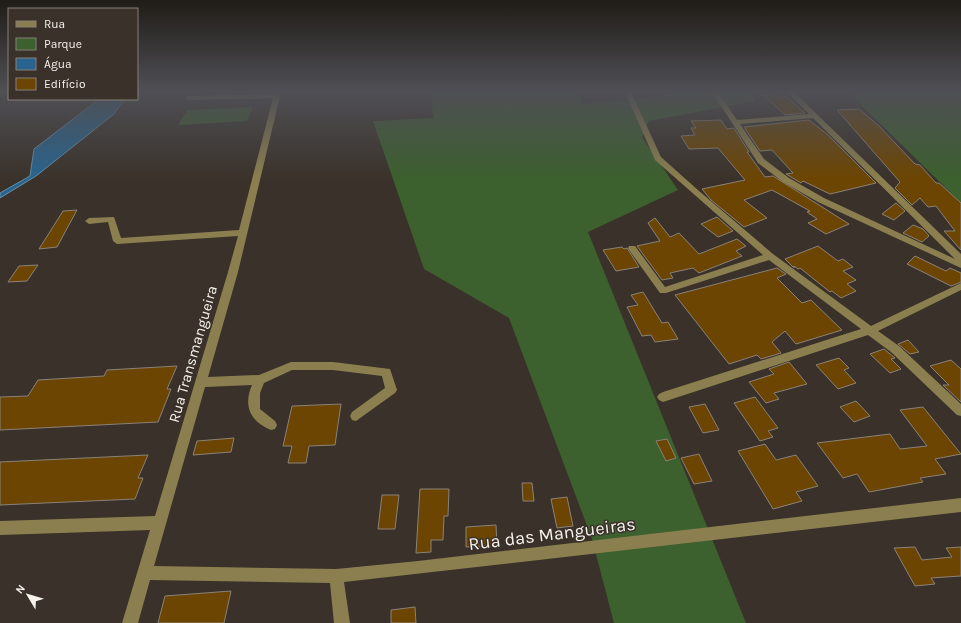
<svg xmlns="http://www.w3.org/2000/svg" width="961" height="623" font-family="Karla,sans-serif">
<rect width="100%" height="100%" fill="#3a322a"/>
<g fill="#3c602e">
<path d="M431 92H578L582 104 624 101 682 92H750L755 101 649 121 642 137 678 190 588 232 746 623H614L592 539 509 318 424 269 373 121 433 118Z"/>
<path d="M848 92H961V203Z"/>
<path d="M253 107 247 121 178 125 187 110Z"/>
</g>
<path fill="#28648d" stroke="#668faa" d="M99 99H125L114 114 36 176 0 198V193L30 176 34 149Z"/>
<g fill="#6c4502" stroke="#8a8278">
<path d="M782 93 805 113 785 115 764 96Z"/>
<path d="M859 109 878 125 915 164 920 165 936 183H939L961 203V250L944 231H955L936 206 928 207 920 198 912 205 895 188 900 182 837 110Z"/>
<path d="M721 120 727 129 734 128 749 152H747L765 177 773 176 849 224 826 234 808 223 817 219 807 212 810 211 772 190 744 200 767 218 744 227 711 200 702 189 745 180 718 148 689 149 681 136 695 135 691 128H696L691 121Z"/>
<path d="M809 120 828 135 876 183 830 194 803 181 801 183 786 174 793 173 772 150 760 151 744 127Z"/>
<path d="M896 203 905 211 894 220 882 214Z"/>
<path d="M77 210 57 247 39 249 63 211Z"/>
<path d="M717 217 733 231 718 237 701 224Z"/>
<path d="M655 218 670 237 679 233 699 254 737 239 746 246 736 251 742 256 699 273 693 268 670 273 673 278 662 280 637 246 660 241 648 223Z"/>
<path d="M913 225 923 229 929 236 922 242 903 233Z"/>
<path d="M818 246 838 261 843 259 853 267 843 271 856 280 847 284 856 291 841 298 832 291 830 292 800 268 798 269 794 266V268L785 259Z"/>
<path d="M622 247 624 249 627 248 639 267 616 271 603 250Z"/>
<path d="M915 256 946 271 950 268 961 273V282L951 286 907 264Z"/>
<path d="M38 265 27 281 8 282 19 266Z"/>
<path d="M777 268 786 274 777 278 802 303 811 300 842 330 796 344 785 331 772 342 781 353 761 359 757 355 729 364 675 295Z"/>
<path d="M643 292 662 323 668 322 678 339 655 342 651 335 642 336 627 307 638 305 631 295Z"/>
<path d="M908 340 919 352 910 354 898 344Z"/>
<path d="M884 349 895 358 891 359 901 369 890 373 870 354Z"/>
<path d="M839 358 849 368 844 370 856 383 838 389 816 365Z"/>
<path d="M951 360 961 369V402L943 385H949L930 366Z"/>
<path d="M789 362 807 384 774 393 779 399 766 403 749 382 774 374 769 369Z"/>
<path d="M177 366 167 389H171L158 422 0 430V397L28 396 38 380 104 376 107 370Z"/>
<path d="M755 397 778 428 768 431 773 437 760 441 734 403Z"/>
<path d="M856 401 870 416 854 422 840 407Z"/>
<path d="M341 404 335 445 309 446 306 463H288L292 446H283L292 406Z"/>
<path d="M705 404 719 430 703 433 689 407Z"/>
<path d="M923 407 961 454 935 459 946 474 920 478 923 482 869 492 857 474 843 478 817 443 890 434 900 449 927 446 900 410Z"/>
<path d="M234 438 231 452 193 455 197 441Z"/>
<path d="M667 439 676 458 666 461 656 441Z"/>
<path d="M765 444 776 460 796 455 818 486 796 492 802 501 773 509 738 451Z"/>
<path d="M699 454 712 481 694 484 681 458Z"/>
<path d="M148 455 138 478H143L135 499 0 505V462Z"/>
<path d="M522 483H532L534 501H523Z"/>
<path d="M420 489H449L448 516H444L443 540H431V552L416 553Z"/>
<path d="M382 495H399L395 529H378Z"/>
<path d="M567 497 573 526 557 528 551 499Z"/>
<path d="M496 525 497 546 466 547V527Z"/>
<path d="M915 547 922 560 952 557 946 548 961 547V576L931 578 935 584 915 586 894 548Z"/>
<path d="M231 591 224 623H158L165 596Z"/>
<path d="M415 607 416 623H391V610Z"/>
</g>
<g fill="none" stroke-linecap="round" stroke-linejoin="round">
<g fill="#8b7f4f" fill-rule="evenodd">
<path d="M275 92H281L238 272 208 377 259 375 291 362H333L390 369 397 390 395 393 356 421 352 420 350 416 352 412 385 388 382 376 333 370H292L264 383 260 393V409L275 421 277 425 275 429 271 430C250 422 243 405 252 385L205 387 154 566 336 569 418 561 961 498V512L344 582 350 623H334L330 583 150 580 138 623H122L150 530 0 535V521L155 516 228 272 238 236 117 244 113 241 108 222 89 224 85 221 89 218 114 217 121 238 239 230 273 98 188 100 185 98 188 96 274 94Z"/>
<path d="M625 92H631L661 157 699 191 773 254 871 326 961 283V290L878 331 899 346 961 404V416L957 415 891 352 868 335 663 402 659 400 657 397 659 394 663 392 861 329 769 260 666 293H660L629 250 628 248 629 246H635L665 287 763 255 655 160Z"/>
<path d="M712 92H718L737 120 809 114 787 92H794L961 254V268L818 202 783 182 758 163ZM813 118 955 259 824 198 789 178 764 159 740 124Z"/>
</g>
</g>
<linearGradient id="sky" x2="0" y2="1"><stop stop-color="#201c17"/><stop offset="0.51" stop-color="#4f4f55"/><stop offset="1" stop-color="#4f4f55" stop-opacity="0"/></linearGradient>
<rect width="961" height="179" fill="url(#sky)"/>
<g text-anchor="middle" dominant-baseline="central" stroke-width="3" stroke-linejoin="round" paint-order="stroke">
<g font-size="15" fill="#f6f2ec" stroke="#3a322a">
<text transform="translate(193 354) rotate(-74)">Rua Transmangueira</text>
</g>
<g font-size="18" fill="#f6f2ec" stroke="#3a322a">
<text transform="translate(552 534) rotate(-7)">Rua das Mangueiras</text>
</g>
</g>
<rect x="8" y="8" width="130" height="92" fill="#3a322a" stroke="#857f78"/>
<rect x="16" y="21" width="20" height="6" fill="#8b7f4f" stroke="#857f78"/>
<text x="44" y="28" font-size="12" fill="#f6f2ec">Rua</text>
<rect x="16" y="38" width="20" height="12" fill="#3c602e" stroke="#857f78"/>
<text x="44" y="48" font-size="12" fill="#f6f2ec">Parque</text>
<rect x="16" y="58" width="20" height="12" fill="#28648d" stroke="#857f78"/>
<text x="44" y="68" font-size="12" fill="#f6f2ec">Água</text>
<rect x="16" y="78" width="20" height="12" fill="#6c4502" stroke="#857f78"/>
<text x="44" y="88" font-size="12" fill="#f6f2ec">Edifício</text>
<g transform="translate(28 595) rotate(308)" stroke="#3a322a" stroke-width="3" paint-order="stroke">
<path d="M0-3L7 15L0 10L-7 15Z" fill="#f6f2ec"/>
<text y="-6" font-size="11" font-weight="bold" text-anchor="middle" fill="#f6f2ec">N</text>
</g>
</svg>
